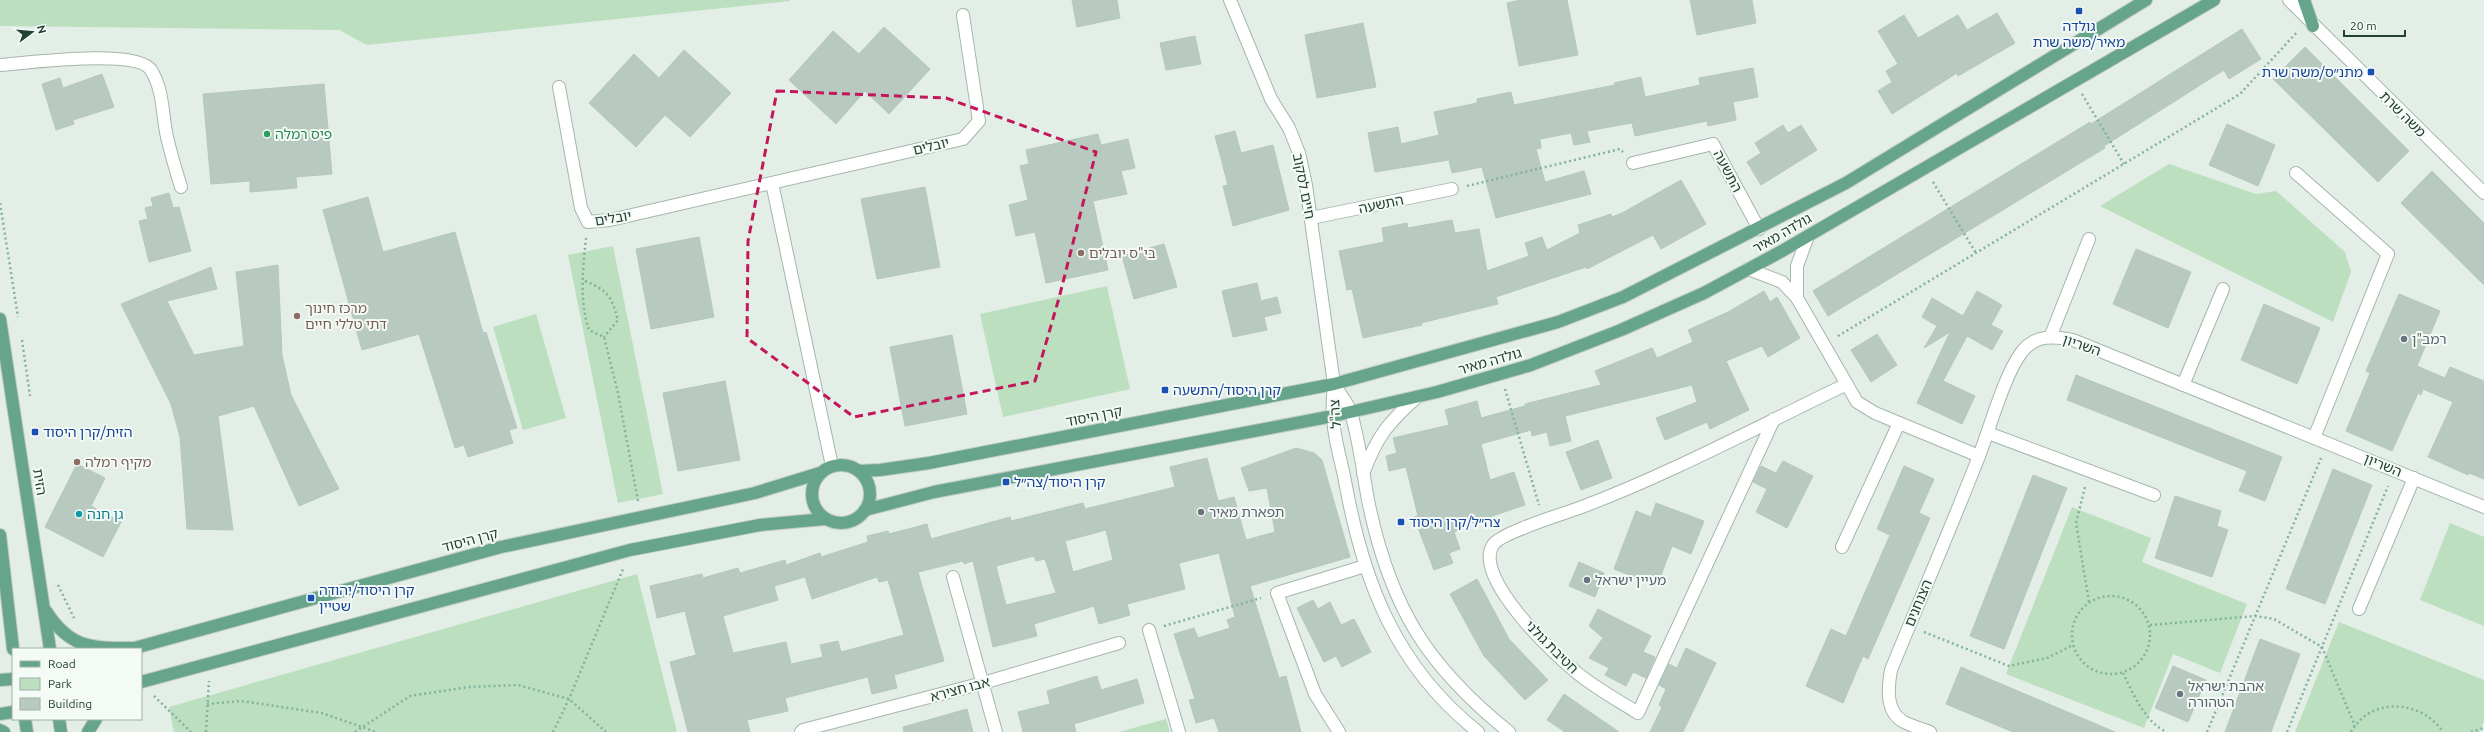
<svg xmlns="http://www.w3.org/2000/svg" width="2484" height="732" font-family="Ubuntu,'Noto Sans Hebrew',sans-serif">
<rect width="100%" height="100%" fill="#e3eee7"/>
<g fill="#bbdfbf">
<path d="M0 0H790V1L367 45 339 30 0 26Z"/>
<path d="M2169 164 2256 194 2276 191 2345 252 2351 272 2333 322 2100 206Z"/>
<path d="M613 246 663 494 618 503 568 255Z"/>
<path d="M1107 286 1130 389 1003 417 980 314Z"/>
<path d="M536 314 566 418 523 430 493 327Z"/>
<path d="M2072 507 2151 538 2142 562 2247 604 2220 673 2173 654 2144 728 2006 674Z"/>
<path d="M2450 523 2484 537V626L2420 600Z"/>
<path d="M637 574 677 732H174L169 707Z"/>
<path d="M2339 622 2484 680V721L2480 732H2295Z"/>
<path d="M1166 719 1170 732H1119Z"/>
</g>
<g fill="#b8c9c0" stroke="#b5c8bd" fill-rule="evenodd">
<path d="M1072 0H1117L1120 18 1077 27Z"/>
<path d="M1520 0H1567L1578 55 1519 66 1507 3Z"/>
<path d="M1690 0H1752L1756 23 1697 35Z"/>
<path d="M1997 13 2015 43 1958 76 1957 73 1892 114 1878 91 1892 82 1886 71 1898 64 1878 31 1904 15 1918 38 1958 15 1967 30Z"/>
<path d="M1363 23 1376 87 1317 98 1305 35Z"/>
<path d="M884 27 930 69 889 114 865 91 836 124 789 80 833 31 859 54Z"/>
<path d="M2242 29 2261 59 2229 79 2224 70 2104 146 2105 148 1828 316 1813 291 2090 122 2091 124Z"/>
<path d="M1195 36 1201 64 1166 70 1160 43Z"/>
<path d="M2305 47 2409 151 2378 182 2273 79Z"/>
<path d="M684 50 731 93 690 137 665 115 636 147 589 103 634 54 659 78Z"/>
<path d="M1753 68 1758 97 1733 102 1736 120 1708 126 1707 121 1635 136 1632 123 1587 131 1590 142 1574 145 1571 133 1540 139 1541 148 1536 149 1545 182 1584 171 1591 194 1496 218 1482 167 1452 173 1449 160 1375 172 1368 133 1398 127 1401 144 1439 135 1434 112 1477 103V99L1511 92 1514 105 1615 85 1614 83 1641 77 1645 97 1700 85 1699 78Z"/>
<path d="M102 74 114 107 73 120 74 124 56 130 42 84 60 78 63 88Z"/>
<path d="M324 84 332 174 296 177 297 188 250 192V181L211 184 203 94Z"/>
<path d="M2227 124 2275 145 2258 186 2209 165Z"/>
<path d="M1783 125 1788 133 1801 125 1817 150 1761 185 1747 162 1761 153 1755 143Z"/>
<path d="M1235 131 1241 153 1273 145 1289 210 1233 226 1223 186 1228 185 1215 136Z"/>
<path d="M1098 134 1101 145 1128 139 1135 168 1121 171 1127 194 1093 201 1108 270 1046 283 1035 232 1016 236 1009 205 1028 200 1020 166 1029 164 1026 150Z"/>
<path d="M2432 171 2484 223V285L2401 203Z"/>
<path d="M1681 180 1706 224 1661 249 1653 235 1587 269 1586 267 1496 297 1498 304 1421 323 1422 325 1363 338 1352 289 1347 290 1339 251 1384 242 1382 228 1407 223 1408 228 1452 220 1455 233 1479 229 1487 271 1529 256 1525 243 1542 237 1547 250 1580 233 1578 225 1611 214 1612 217 1622 213Z"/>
<path d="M925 187 940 267 877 279 861 199Z"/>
<path d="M169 193 173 208 179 207 191 251 149 262 139 221 148 219 145 208 153 206 151 198Z"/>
<path d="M368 197 383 252 455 232 483 333 486 332 517 428 509 430 513 443 468 457 464 445 455 448 419 334 362 350 323 210Z"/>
<path d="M699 237 714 317 651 329 636 249Z"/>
<path d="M1164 244 1177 287 1134 299 1122 256Z"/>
<path d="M2136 249 2191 272 2168 328 2113 304Z"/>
<path d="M278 265 282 355 291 395 339 489 299 506 254 406 218 416 233 530 187 529 180 437 171 404 121 304 211 267 217 289 167 301 194 355 244 346 236 272Z"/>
<path d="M1257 283 1261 301 1277 297 1281 313 1264 317 1267 330 1233 337 1222 291Z"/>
<path d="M1764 291 1770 302 1777 297 1800 338 1768 357 1762 346 1726 361 1749 410 1710 429 1707 422 1665 440 1656 418 1697 402 1692 385 1565 416 1571 441 1550 446 1547 432 1532 436 1531 430 1481 444 1490 480 1514 472 1525 505 1463 526V528L1454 532 1460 549 1449 553 1453 563 1434 570 1414 517 1418 516 1406 467 1389 471 1386 456 1397 453 1393 438 1449 425 1445 410 1477 401 1481 418 1525 406V404L1601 385 1595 371 1652 348 1657 358 1693 342 1688 330 1728 312Z"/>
<path d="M1977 291 2002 305 1991 325 2003 331 1992 350 1967 336 1943 381 1975 396 1962 424 1917 403 1950 332 1924 348 1937 326 1922 317 1932 298 1963 316Z"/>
<path d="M2399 294 2440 311 2417 366 2445 378 2450 367 2484 381V479L2469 473 2468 475 2428 457 2453 402 2423 389 2421 395 2418 393 2392 451 2346 431 2370 373 2366 371Z"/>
<path d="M2264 304 2320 328 2297 384 2241 360Z"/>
<path d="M1877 334 1897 365 1871 382 1851 350Z"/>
<path d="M952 335 967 414 905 426 890 347Z"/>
<path d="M2076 375 2282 457 2265 501 2239 491 2247 471 2067 400Z"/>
<path d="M725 381 740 460 678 471 663 393Z"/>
<path d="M1598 440 1612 478 1581 490 1566 452Z"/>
<path d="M1296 448 1314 453 1322 460 1350 557 1250 586 1279 678 1286 676 1301 732H1219L1214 718 1196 723 1189 700 1195 699 1174 634 1194 628 1198 638 1230 628 1227 620 1235 617 1219 553 1179 563 1185 589 1127 604 1130 615 1099 624 1094 606 1034 624 1037 636 993 647 973 561 964 564 963 561 918 572 944 661 894 675 897 688 872 694 868 677 785 698 788 711 747 720 750 732H688L670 662 696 655 685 611 657 618 650 586 702 574 703 578 738 568 740 573 785 560 786 565 820 553 821 557 868 542 867 536 888 531 889 534 927 524 931 539 1010 517 1011 521 1083 503 1085 509 1175 487 1170 467 1207 458 1218 501 1234 497 1246 540 1275 532 1267 488 1249 491 1241 468ZM1106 530 1113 560 1073 572 1065 541ZM1034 556 1036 561 1045 559 1056 593 1006 605 996 566ZM805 577 812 599 877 577 879 582 888 580 904 635 841 652 838 641 820 645 823 657 791 664 786 642 733 653 723 616 778 600 774 586Z"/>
<path d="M1783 461 1813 476 1787 528 1756 512 1767 489 1753 482 1761 466 1776 473Z"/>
<path d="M77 464 105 478 91 506 121 522 103 557 45 527Z"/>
<path d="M1904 466 1934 479 1919 513 1930 518 1868 659 1863 656 1843 703 1806 686 1831 629 1846 636 1890 535 1877 529Z"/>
<path d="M2333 469 2372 485 2325 604 2286 589Z"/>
<path d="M2033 475 2067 488 2004 649 1970 636Z"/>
<path d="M2175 496 2221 511 2217 526 2228 530 2212 577 2155 558Z"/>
<path d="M1656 503 1704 521 1691 554 1672 546 1657 586 1614 569 1636 511 1651 517Z"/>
<path d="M1579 562 1604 573 1595 597 1569 586Z"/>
<path d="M1477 579 1509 639 1548 680 1525 700 1484 656 1450 594Z"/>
<path d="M1313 600 1318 609 1330 602 1341 625 1354 619 1371 652 1342 667 1336 656 1324 662 1297 608Z"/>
<path d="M1598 609 1651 636 1643 652 1655 657 1646 678 1633 672 1626 686 1605 675 1609 668 1589 658 1603 638 1589 626Z"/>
<path d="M2260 639 2300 654 2271 732H2225Z"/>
<path d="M1686 648 1716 663 1683 732H1650L1662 707 1659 705 1666 689 1659 685 1669 664 1677 668Z"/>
<path d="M2173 666 2206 680 2188 722 2155 708Z"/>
<path d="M1961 667 2115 732H2013L1946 704Z"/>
<path d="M1097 676 1101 690 1137 679 1144 703 1074 724 1076 732H1023L1018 712 1050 704 1047 691Z"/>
<path d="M1564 694 1619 732H1565L1547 720Z"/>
<path d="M967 709 973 732H904L903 727Z"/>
</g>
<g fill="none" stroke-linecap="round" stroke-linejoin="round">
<g stroke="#a5b6ad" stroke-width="14">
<g id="minor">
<path d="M1230 0 1271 99 1289 128 1299 153 1306 185 1334 384C1333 394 1332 405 1333 415 1333 436 1341 459 1345 481 1363 581 1395 666 1478 732"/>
<path d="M2289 0 2484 193"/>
<path d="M0 65C27 63 137 48 151 70 164 91 162 115 167 137 171 154 176 171 181 187"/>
<path d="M559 87 581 208 588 222 610 220 963 139 979 121 963 15"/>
<path d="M1633 163 1713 144 1759 229"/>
<path d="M2296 173 2388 254 2314 438"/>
<path d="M772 183 832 466"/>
<path d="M1311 218 1452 189"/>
<path d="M1748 269 1782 282 1797 298 1857 402 1875 413 1979 456"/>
<path d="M1797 298V266L1808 236"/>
<path d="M2051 335 2089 239"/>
<path d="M1334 384C1339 393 1348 403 1351 413 1360 443 1363 475 1369 505 1391 608 1427 666 1509 732"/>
<path d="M2183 385 2223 289"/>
<path d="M1774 419 1638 713C1619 701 1599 690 1581 676 1556 657 1472 577 1493 545 1500 533 1563 514 1579 508 1670 474 1757 427 1845 385"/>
<path d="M1988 433 2154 495"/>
<path d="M1363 474C1377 436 1388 423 1417 397"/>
<path d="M1842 547 1899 423"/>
<path d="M953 577 996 732"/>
<path d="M2359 609 2414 478"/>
<path d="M1149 630 1179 732"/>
<path d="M801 732 803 730 983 683 1119 643"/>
<path d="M1339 732 1315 694 1277 593 1365 566"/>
<path d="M1930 732C1922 729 1912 726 1904 722 1885 712 1888 687 1891 670 1920 599 1951 528 1979 456 1990 428 2004 376 2021 353 2035 334 2054 336 2073 340L2484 507"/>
</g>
</g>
<g stroke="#c1cac6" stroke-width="14">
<g id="major">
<path d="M2304 0 2313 26"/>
<path d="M0 319 50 649"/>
<circle cx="841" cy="494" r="29"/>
<path d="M859 471 880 470 929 463 1334 384 1558 322 1623 297 1846 183 2146 0"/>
<path d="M865 510 934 492 1333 416 1437 392 1531 365 1621 330 1704 293 1782 251 2214 0"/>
<path d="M0 535 13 649"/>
<path d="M46 611C70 649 92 648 134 648"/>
<path d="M131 649 501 547 755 493 820 473"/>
<path d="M0 680 13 679"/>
<path d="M141 682 630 550 760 525 825 519"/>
<path d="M0 714 13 712"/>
<path d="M25 719 27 732"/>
<path d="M59 719 61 732"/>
<path d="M0 730 4 732"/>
<path d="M88 732 96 719"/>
</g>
</g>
<g stroke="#82b39c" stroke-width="2.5" stroke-dasharray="2 3" stroke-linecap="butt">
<path d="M2082 94 2124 164"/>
<path d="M1933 182 1976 253"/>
<path d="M1467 186 1620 149 1623 152"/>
<path d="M0 203 18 317"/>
<path d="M586 238C583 268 579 301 589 330L604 337 618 393 638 501"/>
<path d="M585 281C608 291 611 295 618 320L604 337"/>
<path d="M1838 336 2240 94 2298 31"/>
<path d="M22 340 30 396"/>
<path d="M1505 389 1539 505"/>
<path d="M2085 487 2076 523 2089 602"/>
<path d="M58 585 74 618"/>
<circle cx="2111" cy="635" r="39"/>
<path d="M2150 625 2255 616 2274 619 2322 647 2355 726"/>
<path d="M1164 626 1261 598"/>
<path d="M1924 632 2009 666 2047 658 2073 645"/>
<path d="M2123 673C2133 693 2145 723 2167 732"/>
<path d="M154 696 191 732"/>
<path d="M207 704 241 701 322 713 376 732"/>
<path d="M206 732 209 681"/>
<path d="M355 732 410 696 469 687 518 685 569 699 606 732"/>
<path d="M553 732 569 699 623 569"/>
<path d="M2207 732 2321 458"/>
<path d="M2287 732 2388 486"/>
<path d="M2351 732C2371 696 2422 700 2443 732"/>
<path d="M2471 732 2484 728"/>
</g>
<use href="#minor" stroke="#fff" stroke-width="12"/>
<use href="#major" stroke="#66a58b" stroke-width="12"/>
</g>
<path fill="none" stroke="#c2185b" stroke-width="3" stroke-dasharray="8 5" stroke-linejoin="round" d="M777 91 946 98 1096 152 1059 298 1035 381 854 417 747 338 748 241Z"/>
<g fill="#1a4fb4" stroke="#f4faf6" stroke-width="1.5">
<rect x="2075" y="7" width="8" height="8" rx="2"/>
<rect x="2367" y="68" width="8" height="8" rx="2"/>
<rect x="1161" y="386" width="8" height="8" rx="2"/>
<rect x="31" y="428" width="8" height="8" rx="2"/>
<rect x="1002" y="478" width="8" height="8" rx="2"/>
<rect x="1397" y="518" width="8" height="8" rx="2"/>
<rect x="307" y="594" width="8" height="8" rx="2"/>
</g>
<circle fill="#2e9e5b" stroke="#f4faf6" stroke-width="1.5" cx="267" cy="134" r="4"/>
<g fill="#8d6e63" stroke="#f4faf6" stroke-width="1.5">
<circle cx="1081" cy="253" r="4"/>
<circle cx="297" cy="316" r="4"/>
<circle cx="77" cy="462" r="4"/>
</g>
<g fill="#6b7280" stroke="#f4faf6" stroke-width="1.5">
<circle cx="2404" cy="339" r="4"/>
<circle cx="1201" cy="512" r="4"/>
<circle cx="1587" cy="580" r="4"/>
<circle cx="2180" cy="694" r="4"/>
</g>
<circle fill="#0f9aa8" stroke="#f4faf6" stroke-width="1.5" cx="79" cy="514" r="4"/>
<g text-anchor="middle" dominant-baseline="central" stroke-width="4" stroke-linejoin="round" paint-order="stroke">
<g font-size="14" fill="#164399" stroke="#f4faf6" text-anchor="start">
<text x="2079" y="26" text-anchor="middle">גולדה<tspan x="2079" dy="16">מאיר/משה שרת</tspan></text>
<text x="2363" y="72" text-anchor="end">מתנ״ס/משה שרת</text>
<text x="1173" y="390">קרן היסוד/התשעה</text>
<text x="43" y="432">הזית/קרן היסוד</text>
<text x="1014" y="482">קרן היסוד/צה״ל</text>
<text x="1409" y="522">צה״ל/קרן היסוד</text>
<text x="319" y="590">קרן היסוד/יהודה<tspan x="319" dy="16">שטיין</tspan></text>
</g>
<g font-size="14" fill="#224033" stroke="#f4faf6">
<text transform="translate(2403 114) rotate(45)">משה שרת</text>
<text transform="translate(931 146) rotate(-13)">יובלים</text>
<text transform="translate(1728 171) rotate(62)">התשעה</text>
<text transform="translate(1304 186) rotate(79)">חיים לסקוב</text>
<text transform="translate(1381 204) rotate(-12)">התשעה</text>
<text transform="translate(613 218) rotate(-9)">יובלים</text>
<text transform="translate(1782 233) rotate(-30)">גולדה מאיר</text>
<text transform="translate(2082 345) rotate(19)">השריון</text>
<text transform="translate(1490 361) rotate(-16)">גולדה מאיר</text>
<text transform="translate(1335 414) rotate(-94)">צה"ל</text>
<text transform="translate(1094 416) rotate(-11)">קרן היסוד</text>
<text transform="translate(2383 465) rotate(22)">השריון</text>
<text transform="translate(40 482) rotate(81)">הזית</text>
<text transform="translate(470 540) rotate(-15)">קרן היסוד</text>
<text transform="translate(1918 603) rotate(-67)">הצנחנים</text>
<text transform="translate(1552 647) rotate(45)">חטיבת גולני</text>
<text transform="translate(960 689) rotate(-15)">אבו חצירא</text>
</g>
<g font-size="14" fill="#27864d" stroke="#f4faf6" text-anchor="start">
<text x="275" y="134">פיס רמלה</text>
</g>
<g font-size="14" fill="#785e54" stroke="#f4faf6" text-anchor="start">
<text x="1089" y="253">בי"ס יובלים</text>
<text x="305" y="308">מרכז חינוך<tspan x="305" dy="16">דתי טללי חיים</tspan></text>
<text x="85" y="462">מקיף רמלה</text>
</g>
<g font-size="14" fill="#5b616d" stroke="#f4faf6" text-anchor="start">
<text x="2412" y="339">רמב"ן</text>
<text x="1209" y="512">תפארת מאיר</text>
<text x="1595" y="580">מעיין ישראל</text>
<text x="2188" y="686">אהבת ישראל<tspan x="2188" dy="16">הטהורה</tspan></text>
</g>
<g font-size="14" fill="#0d838f" stroke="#f4faf6" text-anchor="start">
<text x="87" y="514">גן חנה</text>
</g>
</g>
<rect x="12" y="648" width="130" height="72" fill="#f4faf6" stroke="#a0b0a8"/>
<rect x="20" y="661" width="20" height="6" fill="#66a58b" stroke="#a0b0a8"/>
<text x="48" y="668" font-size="12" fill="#224033">Road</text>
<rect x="20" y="678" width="20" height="12" fill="#bbdfbf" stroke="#a0b0a8"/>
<text x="48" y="688" font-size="12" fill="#224033">Park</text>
<rect x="20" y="698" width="20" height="12" fill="#b8c9c0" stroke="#a0b0a8"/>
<text x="48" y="708" font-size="12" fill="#224033">Building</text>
<g transform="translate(32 32) rotate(74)" stroke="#f4faf6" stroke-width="3" paint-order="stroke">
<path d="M0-3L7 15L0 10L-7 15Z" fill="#224033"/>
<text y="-6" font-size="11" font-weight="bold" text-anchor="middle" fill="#224033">N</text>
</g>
<path d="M2344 30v6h61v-6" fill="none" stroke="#224033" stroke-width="2"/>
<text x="2350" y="30" font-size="12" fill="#224033" stroke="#f4faf6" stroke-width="3" paint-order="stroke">20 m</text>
</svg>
